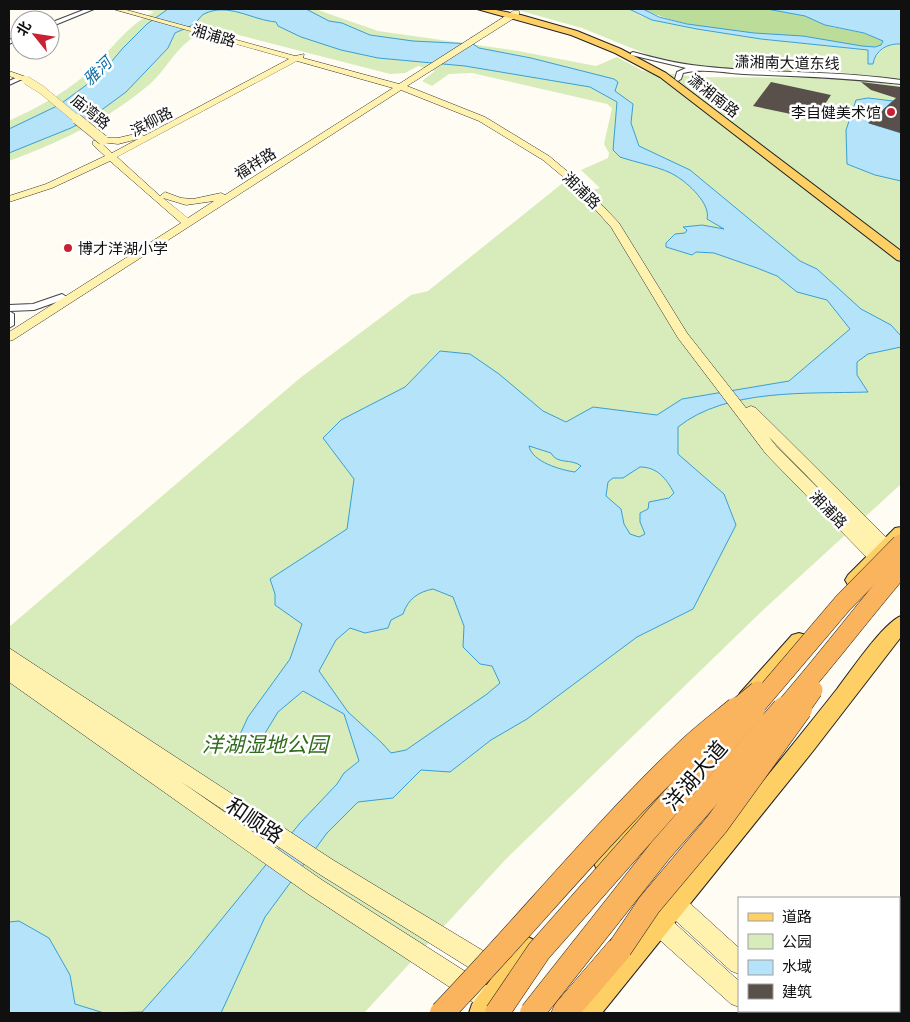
<svg xmlns="http://www.w3.org/2000/svg" width="910" height="1022" font-family="'Noto Serif','Noto Sans SC',serif">
<rect width="100%" height="100%" fill="#fffcf3"/>
<g fill="#d7ecba">
<path d="M143 9H315L378 31 518 51 596 66 617 57 643 71 698 77 852 78 901 86V484L761 612 506 859 364 1013H9V627L300 378 411 295 428 291 564 182 577 194 600 188 581 170 608 158 609 153 604 144 612 108 607 104 472 73 449 74 432 86 422 81 435 71 418 66 405 73 390 74 204 26 190 32 198 35C177 45 167 69 150 84 108 120 60 142 9 161V121C36 108 62 95 85 75 110 53 123 28 154 12Z"/>
<path d="M514 9H629L641 16 666 23 697 29 761 39 868 50 874 59C881 49 888 44 901 44V80L830 71H756L721 69 685 63 651 56 582 28Z"/>
</g>
<path fill="#bcdd99" d="M643 9H767L805 16 832 27 863 33 883 40 881 45C862 53 826 39 805 36 795 35 785 36 775 35 732 32 681 27 643 9Z"/>
<g fill="#b5e3f9" stroke="#399fd3" fill-rule="evenodd">
<path d="M168 9H306L329 21 342 23 370 35 413 41 473 44 479 48 531 58 614 79 618 82 615 91 633 104 631 123 639 146 690 170 800 261 817 269 861 309 891 325 901 336V347L868 354 857 362V375L868 392C808 394 727 388 678 427V454L724 494 736 525 693 609 637 637 527 719 491 740 450 772 421 770 393 798 358 802 327 833 265 917 221 1013H9V922L19 921 49 938 70 975 75 1004 104 1013 142 1012 190 958 300 823 337 784 344 773 359 761 344 714 303 691 278 712 253 753 237 741 248 717 290 659 302 624 275 605V594L270 579 347 529 354 479 323 438 341 420 405 387 440 351 470 354 499 374 543 411 566 422 593 407 657 415 682 399 789 381 850 329 827 300 797 292 777 276 757 268 714 253 696 252 692 255 666 247V243L675 234 685 233 687 230 683 227 702 225 724 229 707 219C711 204 688 183 676 176 665 168 634 162 620 157L613 150 617 102 590 87 465 66 378 58 341 50 301 37 278 26 276 22C252 20 228 2 204 14 200 16 199 20 196 22 191 27 181 30 175 33L168 48 126 92 92 117 71 128 9 153V129L59 105 100 75 123 48 147 24ZM529 446 551 453C557 465 571 458 581 466L575 472C561 470 532 462 529 446ZM640 467C657 467 666 478 674 493L669 498 649 502 648 509 640 513V522L645 534 639 537 630 534 624 524 621 509 606 496 608 482 613 478H623ZM433 589 453 597 464 626 463 647 480 664 492 666 500 683 487 694 406 750 391 753 382 743 348 712 319 671 336 640 350 628 365 633 388 628 391 620 403 614C408 599 418 592 433 589Z"/>
<path d="M629 9H643L659 17 687 24 754 33 803 36 862 46 875 47 881 45 883 41 864 33 825 25 805 16 767 9H901V44C888 43 875 50 873 64H868V50L761 39 697 29 652 20Z"/>
<path d="M868 98 893 101 869 123 901 133V181L875 175 847 164 846 130 856 100Z"/>
</g>
<g fill="#59504c">
<path d="M771 82 831 95 815 119 753 106Z"/>
<path d="M861 82 901 87V133L868 123 896 98 871 90Z"/>
</g>
<g fill="none" stroke-linecap="round" stroke-linejoin="round">
<g stroke="#434343" stroke-width="2">
<g id="tertiary">
<path d="M86 9H94L50 27V23Z"/>
<path d="M20 35V39L9 44V40Z"/>
<path d="M633 52C655 58 677 64 700 66 767 74 834 70 901 80V84C849 78 797 76 744 74 724 73 703 68 683 73L681 79 678 81 675 79 677 72 686 68 631 55V53Z"/>
<path d="M20 76 23 78 22 79 9 85V81Z"/>
<path d="M62 294 67 297 65 299 34 310 9 311V305L33 304Z"/>
<path d="M9 311 14 314V325L9 328Z"/>
</g>
</g>
<g stroke="#323232" stroke-width="1">
<g id="secondary">
<path d="M113 9H123L295 56 304 54 303 58 399 84 513 11H519V15L407 86 485 117 549 156 579 181 619 223 687 333 746 408 751 406 756 408 901 552V560L895 562 891 561 893 565 891 570 885 571 879 570 766 454 678 338 611 227 573 185 543 160 479 121 401 90 13 340 9 341V332L181 223 110 161 52 188 9 202V196L46 184 105 156 93 145V141H99L100 138H118L139 133 144 136 289 59ZM297 61 393 88 225 195 221 193 193 199 181 198 165 192 160 196 117 157ZM138 139 112 153 100 142 118 144ZM163 198 186 205 214 201 188 218ZM769 437 846 516 776 446Z"/>
<path d="M9 71 29 78 30 80 26 82 9 76Z"/>
<path d="M9 648 333 860 500 961 503 969 500 977 492 980 484 977 319 874 180 781 322 880 499 993 502 1001 499 1009 491 1012 483 1009 308 894 9 682Z"/>
<path d="M675 894 683 897 739 948V974L731 971 667 913 664 905 667 897Z"/>
<path d="M660 914 668 917 739 981V1007L731 1004 652 933 649 925 652 917Z"/>
<rect x="744" y="1011" width="25" height="2"/>
<rect x="781" y="1011" width="25" height="2"/>
</g>
</g>
<g stroke="#212121" stroke-width="2">
<g id="primary">
<path d="M477 9H491L521 15 577 31 621 49 666 73 901 251V261L897 260 660 77 615 53 571 35Z"/>
<path d="M901 527V543L860 585 854 587 848 585 845 580 848 575 895 528Z"/>
<path d="M901 616V637L813 751 602 1013H574L577 1004C664 900 753 796 837 689 850 672 883 623 901 616Z"/>
<path d="M799 633 806 635 808 641 806 647 754 705 747 708 740 705 737 699 740 693 792 635Z"/>
<path d="M676 769 683 772 686 779 683 786 612 868 604 871 596 868 593 860 596 852 669 772Z"/>
<path d="M528 937 536 941 540 949 536 957 496 1013H469L472 1004 520 941Z"/>
</g>
</g>
<g stroke="#212121" stroke-width="1">
<path id="trunk" d="M620 935 629 939 633 948 629 957 581 1013H551L555 1004 611 939Z"/>
</g>
<use href="#tertiary" fill="#fff" fill-rule="evenodd"/>
<use href="#secondary" fill="#fff1ae" fill-rule="evenodd"/>
<use href="#primary" fill="#fdcf65" fill-rule="evenodd"/>
<use href="#trunk" fill="#fbb45e" fill-rule="evenodd"/>
<g stroke="#323232" stroke-width="8" stroke-linecap="butt">
<path id="secondary-bridge-far1" d="M26 80 42 90 78 120"/>
</g>
<g stroke="#323232" stroke-width="11" stroke-linecap="butt">
<path id="secondary-bridge" d="M77 119 103 140"/>
</g>
<g stroke="#212121" stroke-width="20" stroke-linecap="butt">
<g id="trunk-bridge-far1">
<path d="M735 710 758 691"/>
<path d="M752 710 843 603 901 544"/>
<path d="M783 710C824 663 861 614 901 567"/>
<path d="M799 710 813 690"/>
</g>
</g>
<g stroke="#212121" stroke-width="25" stroke-linecap="butt">
<g id="trunk-bridge">
<path d="M620 948 649 905 717 824 800 709"/>
<path d="M442 1013C524 928 599 835 685 753 701 737 720 723 737 709"/>
<path d="M497 1013 539 951 753 709"/>
<path d="M532 1013 660 851 784 709"/>
</g>
</g>
<use href="#secondary-bridge-far1" stroke="#fff1ae" stroke-width="8"/>
<use href="#secondary-bridge" stroke="#fff1ae" stroke-width="10"/>
<use href="#trunk-bridge-far1" stroke="#fbb45e" stroke-width="19"/>
<use href="#trunk-bridge" stroke="#fbb45e" stroke-width="24"/>
</g>
<g fill="#c72133" stroke="#fff" stroke-width="2">
<circle cx="891" cy="112" r="5"/>
<circle cx="68" cy="248" r="5"/>
</g>
<g text-anchor="middle" dominant-baseline="central" stroke-width="5" stroke-linejoin="round" paint-order="stroke">
<g font-size="15" fill="#101010" stroke="#fff">
<text transform="translate(214 35) rotate(16)">湘浦路</text>
<text transform="translate(787 62) rotate(1)">潇湘南大道东线</text>
<text transform="translate(714 95) rotate(38)">潇湘南路</text>
<text transform="translate(91 111) rotate(39)">庙湾路</text>
<text transform="translate(151 121) rotate(-28)">滨柳路</text>
<text transform="translate(255 163) rotate(-32)">福祥路</text>
<text transform="translate(582 190) rotate(44)">湘浦路</text>
<text transform="translate(829 509) rotate(46)">湘浦路</text>
</g>
<g font-size="15" fill="#101010" stroke="#fff" text-anchor="end">
<text x="881" y="112">李自健美术馆</text>
<text x="78" y="248" text-anchor="start">博才洋湖小学</text>
</g>
<g font-size="16" font-style="italic" fill="#1370a8" stroke="#fff">
<text transform="translate(97 71) rotate(-44)">雅河</text>
</g>
<g font-size="21" font-style="italic" fill="#316c1c" stroke="#fff">
<text x="265" y="744">洋湖湿地公园</text>
</g>
<g font-size="21" fill="#101010" stroke="#fff">
<text transform="translate(695 775) rotate(-49)">洋湖大道</text>
<text transform="translate(255 820) rotate(34)">和顺路</text>
</g>
</g>
<rect width="910" height="1022" fill="none" stroke="#101010" stroke-width="20"/>
<rect x="738" y="897" width="162" height="115" fill="#ffffff" stroke="#9f9f9f"/>
<rect x="748" y="913" width="25" height="8" fill="#fdcf65" stroke="#9f9f9f"/>
<text x="782" y="922" font-size="15" fill="#101010">道路</text>
<rect x="748" y="934" width="25" height="15" fill="#d7ecba" stroke="#9f9f9f"/>
<text x="782" y="947" font-size="15" fill="#101010">公园</text>
<rect x="748" y="960" width="25" height="15" fill="#b5e3f9" stroke="#9f9f9f"/>
<text x="782" y="972" font-size="15" fill="#101010">水域</text>
<rect x="748" y="984" width="25" height="15" fill="#59504c" stroke="#9f9f9f"/>
<text x="782" y="997" font-size="15" fill="#101010">建筑</text>
<g transform="translate(35 35) rotate(300)"><circle r="24" fill="#ffffff" stroke="#9f9f9f"/>
<path d="M0-4L9 19L0 12L-9 19Z" fill="#c72133"/>
<text y="-8" font-size="14" font-weight="bold" text-anchor="middle" fill="#101010">北</text>
</g>
</svg>
